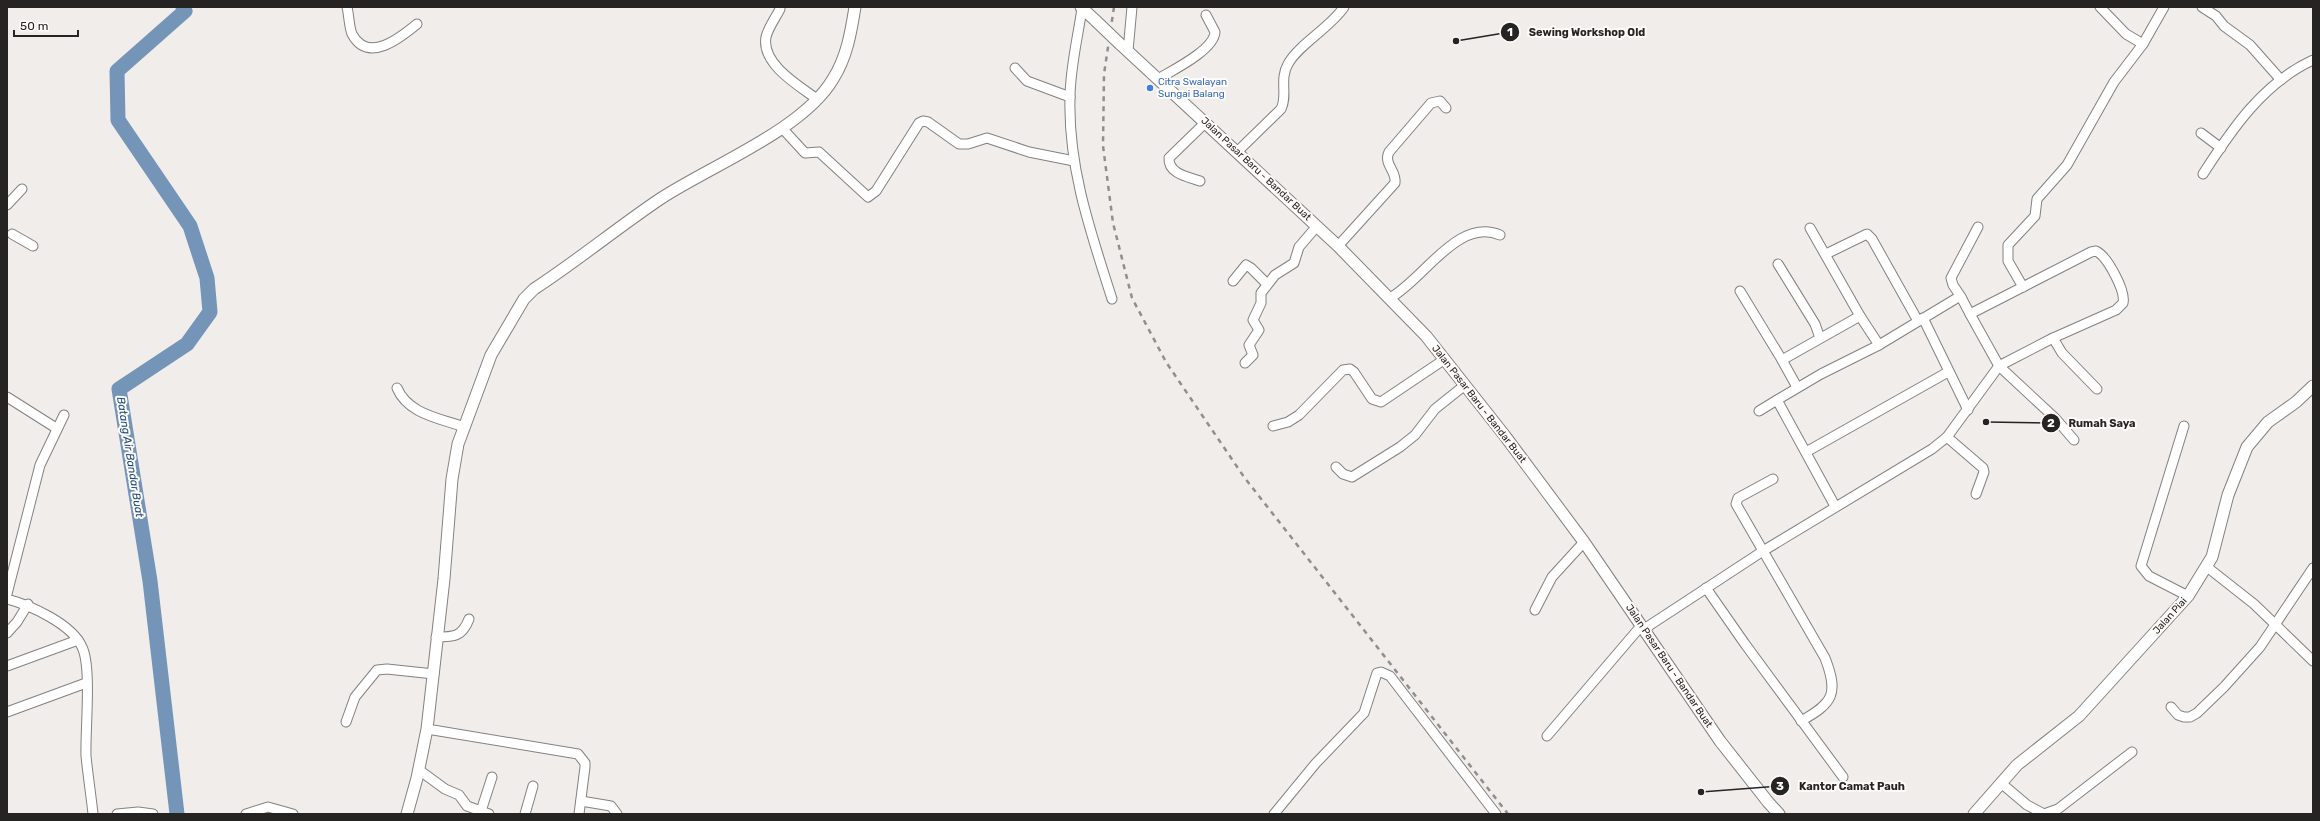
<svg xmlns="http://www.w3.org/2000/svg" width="2320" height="821" font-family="Rubik,sans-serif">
<rect width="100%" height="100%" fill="#f1edeb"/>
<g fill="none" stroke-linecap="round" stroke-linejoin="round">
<path stroke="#7495b8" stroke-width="15" d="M177 814 150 581 119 389 187 344 210 312 207 278 190 226 118 120 117 71 185 11 183 7"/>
<g stroke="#84817f" stroke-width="11">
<g id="minor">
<path d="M347 7C349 15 349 27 352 34 368 64 400 38 417 24"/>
<path d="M2100 7 2126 34 2143 44"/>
<path d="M2202 7 2216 16 2224 26 2250 45 2281 80"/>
<path d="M1082 8C1078 37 1070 68 1070 98 1068 168 1091 233 1112 299"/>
<path d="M780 9C776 17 768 28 766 37 761 64 799 86 817 99"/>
<path d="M1128 51 1132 7"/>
<path d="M1015 68 1027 81 1070 97"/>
<path d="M1158 79C1173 70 1214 50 1215 32L1206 15"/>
<path d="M782 128 805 153 819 152 868 197 876 191 919 123 923 121 928 122 959 144H968L987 138 1029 152 1074 161"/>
<path d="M2201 133 2221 148"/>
<path d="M1238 151 1281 109C1288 96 1279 79 1288 64 1298 45 1331 27 1344 7"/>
<path d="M2203 174C2232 129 2263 83 2313 60"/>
<path d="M1200 181C1189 177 1168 174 1169 158L1206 122"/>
<path d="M7 205 22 189"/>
<path d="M1810 228 1860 316"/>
<path d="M12 234 33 246"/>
<path d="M1338 246 1395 183C1397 171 1383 164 1389 152L1431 103 1440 101 1446 108"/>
<path d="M1826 254 1867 234 1872 239 1918 321"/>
<path d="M1778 264 1815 324 1820 338"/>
<path d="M1233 281 1246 265 1251 268 1267 284"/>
<path d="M2023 287 2008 261V245L2035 216 2037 199 2067 165 2114 82 2143 44 2164 7"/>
<path d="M1740 291 1782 360 1860 316 1879 345"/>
<path d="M1961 297 1953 285 1951 278 1978 227"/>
<path d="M1390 298C1424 279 1458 217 1500 235"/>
<path d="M1970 314 1999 366 2055 418 2074 440"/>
<path d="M1923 318 1968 410"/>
<path d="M2053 338 2062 353 2097 389"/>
<path d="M1782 360 1797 387"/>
<path d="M1245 363 1253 355 1249 345 1259 330 1253 320 1261 303V293L1275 275 1294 263 1299 247 1317 226"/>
<path d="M397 388C408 414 439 418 464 427"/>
<path d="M7 397 56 428"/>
<path d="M1759 411 1777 400 1835 506"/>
<path d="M1273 426 1288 422 1299 415 1343 370 1350 369 1354 372 1372 399 1381 402 1445 359"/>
<path d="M2184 426 2141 566 2149 576 2188 596"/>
<path d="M1947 437 1983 468 1984 472 1976 494"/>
<path d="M1806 452 1948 372"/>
<path d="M1336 467 1343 474 1352 477 1400 447 1415 435 1435 409 1465 385"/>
<path d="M1773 479 1738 498 1736 504 1825 658C1839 694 1833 703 1801 721"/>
<path d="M2207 567 2254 604 2313 661"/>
<path d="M1706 588 1745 644 1843 777"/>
<path d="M7 594 40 465 64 415"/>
<path d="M7 599C30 605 72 624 82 647 92 667 85 731 86 756 88 776 91 795 93 814"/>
<path d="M1535 610 1552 577 1584 542"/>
<path d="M1644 629 1763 551 1932 449 1947 437 1999 366 2053 338 2116 310 2123 303C2126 291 2107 256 2096 251L2091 252 1970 314 1961 297 1957 298 1879 345 1821 374 1777 400"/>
<path d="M7 633 17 622 28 604"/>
<path d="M436 637C454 637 462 637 469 619"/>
<path d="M7 666 78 640"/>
<path d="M2171 707 2178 715 2184 717H2190L2197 713 2224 687 2260 647 2313 568"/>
<path d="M7 712 86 683"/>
<path d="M346 722 355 697 377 670 387 669 434 674"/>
<path d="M427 729 578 754 585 763V767L579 814"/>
<path d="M1547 736 1641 626"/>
<path d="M419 770 445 789 459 795 467 806 489 814"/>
<path d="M2001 783 2027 805 2044 814 2058 809 2132 752"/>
<path d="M581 801 611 806 617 814"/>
<path d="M481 811 492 777"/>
<path d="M117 814 138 812 153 814"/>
<path d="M246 814 268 807 293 814"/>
<path d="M525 814 533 786"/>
<path d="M1274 814 1316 763 1364 713 1377 673 1381 672 1390 676 1496 814"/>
</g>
</g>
<g stroke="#84817f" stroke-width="13">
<g id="tertiary">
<path d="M1081 7 1096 21"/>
<path d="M1120 44 1338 246 1426 336 1505 436 1584 542 1720 741 1768 802 1779 814"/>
<path d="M407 814 417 778 427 729 444 579 452 479 458 444 491 355 524 299 534 289C577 261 617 228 660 199 710 166 803 130 833 79 847 57 851 32 855 7"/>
<path d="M1974 814 2017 765 2079 716 2188 596 2212 557 2228 495 2247 447 2268 422 2296 402 2313 386"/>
</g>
</g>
<use href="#minor" stroke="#fff" stroke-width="9"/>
<use href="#tertiary" stroke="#fff" stroke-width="11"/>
<path stroke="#918e8d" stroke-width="2.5" stroke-dasharray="5 5" stroke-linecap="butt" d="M1114 7 1104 74 1103 146 1113 223 1132 298 1166 362 1244 477 1508 814"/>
<g stroke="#84817f" stroke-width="13" stroke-linecap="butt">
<path id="tertiary-bridge" d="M1096 21 1120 44"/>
</g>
<use href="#tertiary-bridge" stroke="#fff" stroke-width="11"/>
</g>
<circle fill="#3f7fe0" stroke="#fefbf8" stroke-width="1.5" cx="1150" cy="88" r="4"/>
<g text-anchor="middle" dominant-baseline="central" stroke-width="4" stroke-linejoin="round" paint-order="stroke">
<g font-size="10" fill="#366cbe" stroke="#fefbf8" text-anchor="start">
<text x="1158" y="82">Citra Swalayan<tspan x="1158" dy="12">Sungai Balang</tspan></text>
</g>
<g font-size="10" fill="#252423" stroke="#fefbf8">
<text transform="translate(1256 169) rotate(43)">Jalan Pasar Baru - Bandar Buat</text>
<text transform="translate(1479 404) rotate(52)">Jalan Pasar Baru - Bandar Buat</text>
<text transform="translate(2170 616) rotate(-48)">Jalan Piai</text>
<text transform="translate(1669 666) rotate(56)">Jalan Pasar Baru - Bandar Buat</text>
</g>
<g font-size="11" font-style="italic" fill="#194a79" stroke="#fefbf8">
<text transform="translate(130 457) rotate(81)">Batang Air Bandar Buat</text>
</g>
</g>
<path fill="none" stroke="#252423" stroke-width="1.5" d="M1456 41L1510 32M1986 422L2051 423M1701 792L1780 786"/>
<g fill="#252423" stroke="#fefbf8" stroke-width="1.5">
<circle cx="1456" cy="41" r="4"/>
<circle cx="1986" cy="422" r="4"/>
<circle cx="1701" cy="792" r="4"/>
<circle cx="1510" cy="32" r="10"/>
<circle cx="2051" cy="423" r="10"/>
<circle cx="1780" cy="786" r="10"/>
</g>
<g font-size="12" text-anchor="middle" font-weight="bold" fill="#fff">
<text x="1510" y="36">1</text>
<text x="2051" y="427">2</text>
<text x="1780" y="790">3</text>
</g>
<g font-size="11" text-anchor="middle" font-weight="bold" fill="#252423" stroke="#fefbf8" stroke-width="4" stroke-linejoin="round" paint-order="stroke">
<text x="1587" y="36">Sewing Workshop Old</text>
<text x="2102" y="427">Rumah Saya</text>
<text x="1852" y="790">Kantor Camat Pauh</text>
</g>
<rect width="2320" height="821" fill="none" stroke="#252423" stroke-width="16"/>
<path d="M14 30v6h64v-6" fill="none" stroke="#252423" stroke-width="2"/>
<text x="20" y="30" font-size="12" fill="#252423" stroke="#fefbf8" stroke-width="3" paint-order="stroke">50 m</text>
</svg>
